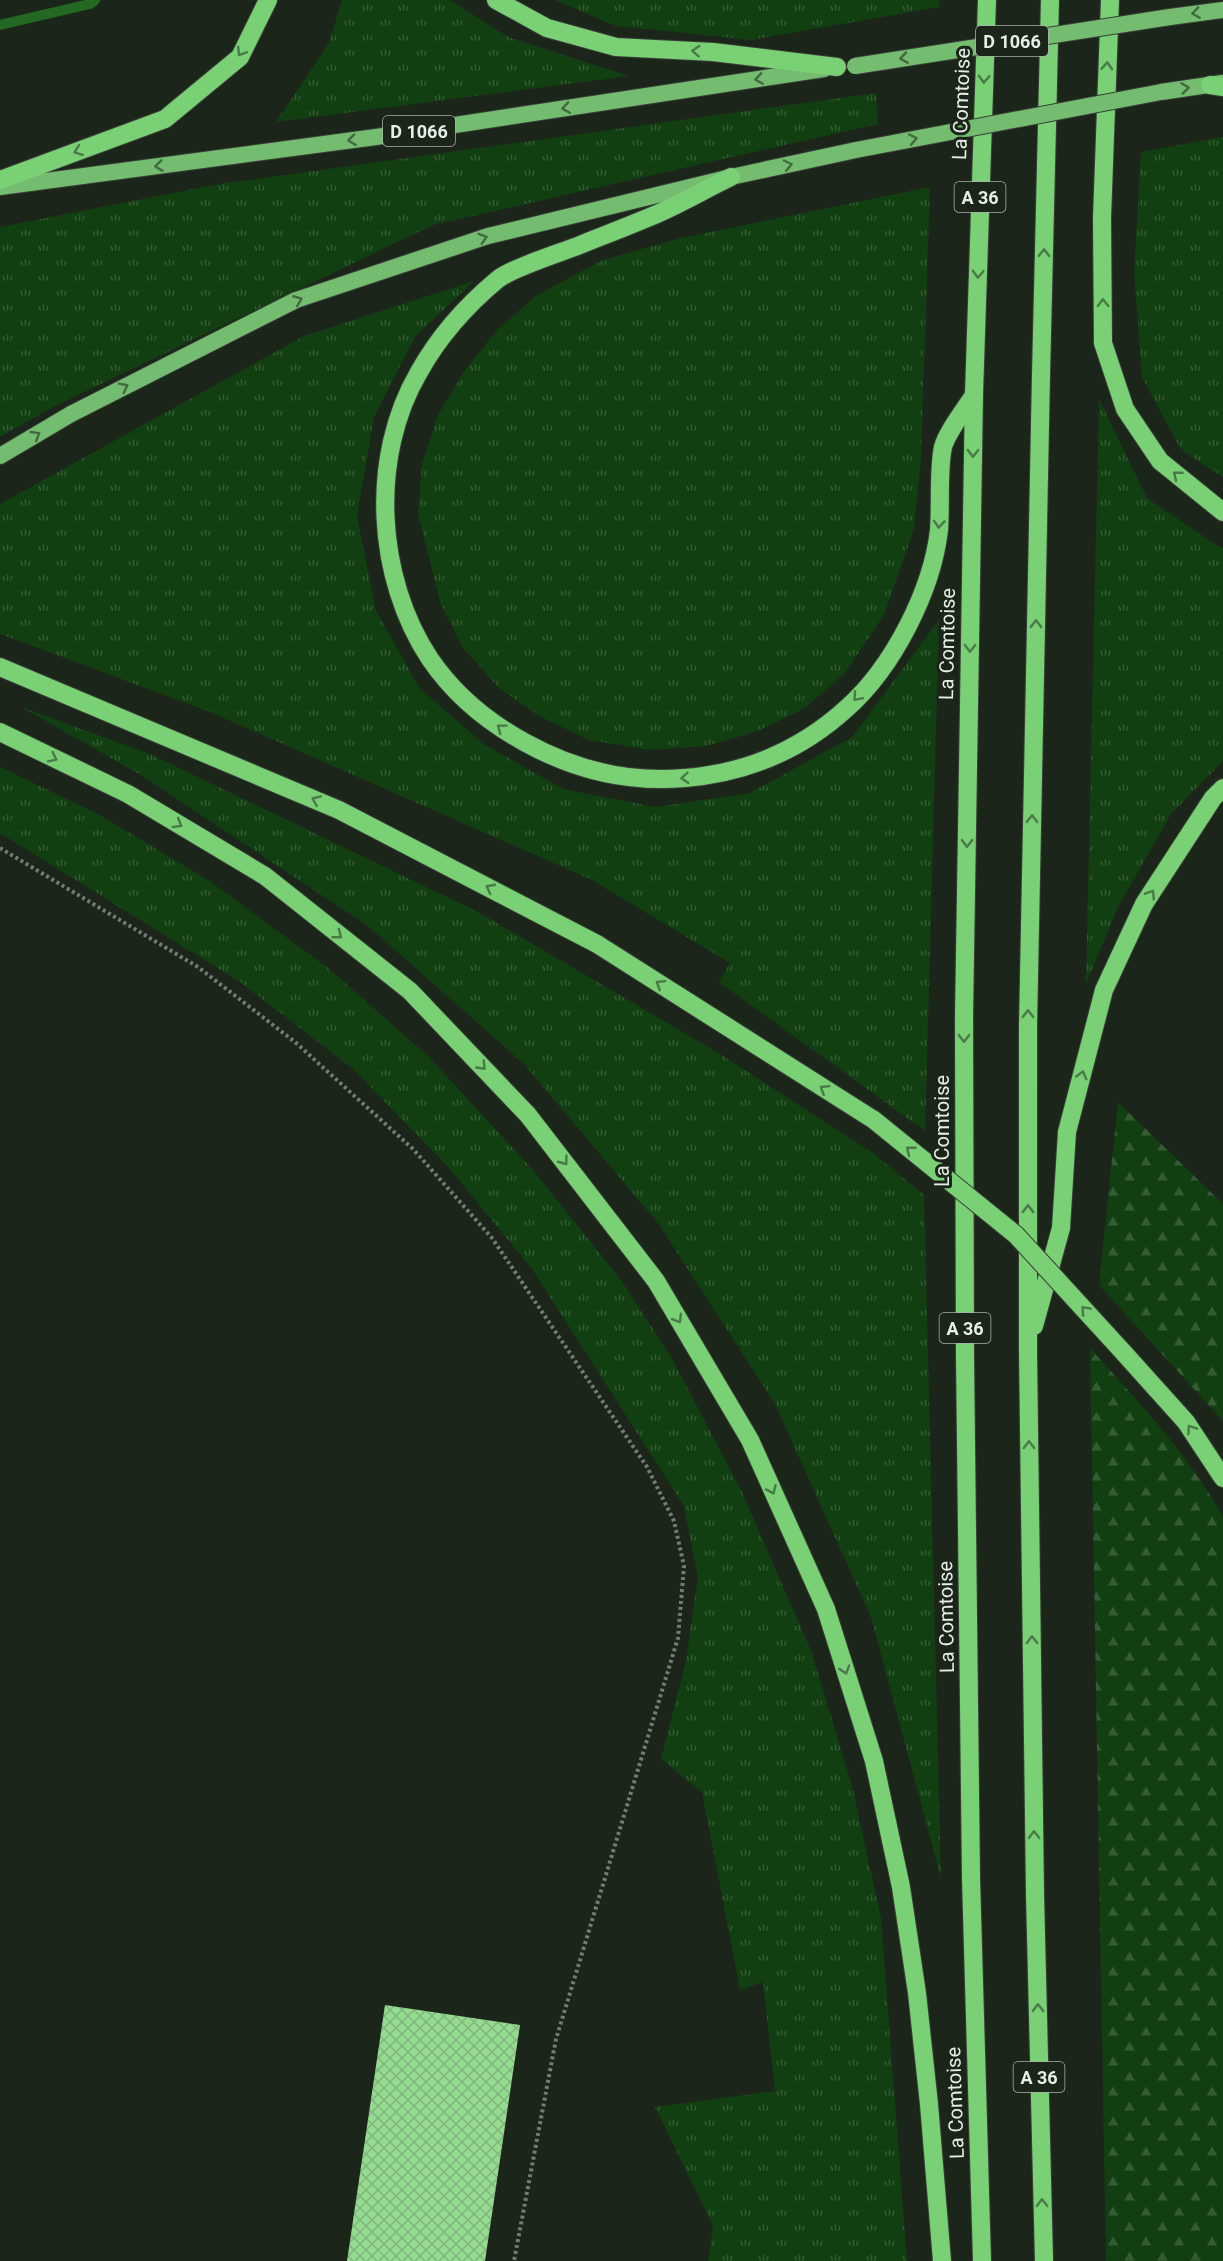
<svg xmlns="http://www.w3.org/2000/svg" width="1223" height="2261" font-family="Roboto,sans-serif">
<defs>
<pattern id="grass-tufts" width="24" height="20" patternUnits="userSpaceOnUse" patternTransform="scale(1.5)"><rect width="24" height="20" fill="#113f11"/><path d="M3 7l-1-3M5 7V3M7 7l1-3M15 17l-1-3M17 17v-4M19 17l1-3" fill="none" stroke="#345b34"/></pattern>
<pattern id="forest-firs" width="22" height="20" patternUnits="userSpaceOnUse" patternTransform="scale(1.5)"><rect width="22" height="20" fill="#113f11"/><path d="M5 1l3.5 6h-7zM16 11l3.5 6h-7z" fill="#345b34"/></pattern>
<pattern id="building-cross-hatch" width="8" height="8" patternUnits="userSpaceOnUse" patternTransform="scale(1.5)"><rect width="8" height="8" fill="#94db90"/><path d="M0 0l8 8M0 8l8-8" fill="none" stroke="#80b67d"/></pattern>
</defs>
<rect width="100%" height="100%" fill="#1b251a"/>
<g fill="url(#grass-tufts)">
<path d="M342 0H450L508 37 629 76 276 122 329 43Z"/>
<path d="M555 0H939V7L751 40 616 26Z"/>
<path d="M876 93 878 124 433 225 55 406 0 437V227L219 184Z"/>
<path d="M1223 137V477L1181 450 1142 377 1134 273 1141 152Z"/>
<path d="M930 187 921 459 914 529 884 615 844 674 805 708 758 731 706 746 650 750 589 740 539 716 499 688 463 648 440 602 418 514 422 464 438 415 465 370 498 329 537 295 603 260 681 238Z"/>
<path d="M474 281 415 337 374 417 357 516 376 611 420 689 485 745 563 789 655 807 750 793 852 737 939 620 925 1131 719 982 730 963 590 879 210 712 0 634V504L304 336Z"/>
<path d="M1099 399 1147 498 1218 546 1223 548V761L1171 814 1118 907 1086 984Z"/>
<path d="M21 707 150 754 480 913 720 1054 873 1153 924 1195 941 1878 871 1617 775 1404 658 1223 523 1063 368 926 141 775Z"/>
<path d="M0 767 100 815 208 880 328 968 428 1056 532 1169 621 1280 670 1355 741 1490 812 1653 853 1790 881 1918 907 2261H708L713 2226 655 2107 775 2091 763 1982 740 1990 702 1792 661 1759 686 1661 698 1577 684 1506 532 1269 449 1168 353 1069 240 982 0 833Z"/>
</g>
<g fill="url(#forest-firs)">
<path d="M1118 1102 1223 1204V1421L1099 1285Z"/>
<path d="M1090 1348C1138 1401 1188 1454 1223 1517V2261H1106Z"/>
</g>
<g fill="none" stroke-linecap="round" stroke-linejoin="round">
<path stroke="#246923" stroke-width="10" d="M0 25 90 4 95 0"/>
</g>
<path fill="url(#building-cross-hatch)" d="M385 2005 520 2025 485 2261H347Z"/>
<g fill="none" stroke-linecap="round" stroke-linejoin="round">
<g stroke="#383f36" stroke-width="18">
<g id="trunk">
<path d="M1170 17 1223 10"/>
<path d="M1161 92 1222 83"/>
<path d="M0 187 376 137 824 69"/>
<path d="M0 456 71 414 296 300 488 236 731 177 856 150"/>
</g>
</g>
<g stroke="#383f36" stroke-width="20">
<g id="motorway">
<path d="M496 0 547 28 616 47 713 52 837 67"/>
<path d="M1110 0 1102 218 1103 343 1125 409 1160 461 1223 512"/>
<path d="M1210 85 1223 87"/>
<path d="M731 177C706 189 682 203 657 214 631 225 605 235 580 245 560 253 511 268 497 280 467 305 438 338 419 372 369 457 376 578 430 659 454 694 489 723 526 743 575 770 628 783 685 778 747 773 801 750 847 708 893 667 932 591 939 530 941 505 938 470 943 447 947 432 965 409 974 395"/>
<path d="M0 180 165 119 240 57 268 0"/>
<path d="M0 667 339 810 597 944 874 1120"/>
<path d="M0 732 128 794 265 876 410 991 528 1115 656 1281 750 1440 826 1609 874 1761 901 1887 917 1993 929 2104 942 2261"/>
<path d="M1034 1326 1061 1228 1067 1132 1104 990 1144 904 1213 798 1223 788"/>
<path d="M1124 1353 1186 1422 1223 1478"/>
<path d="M982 2261 971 1878 965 1355 964 1017 974 394 987 0"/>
<path d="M1044 2261 1035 1894 1028 1351V1027L1041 375 1050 0"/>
</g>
</g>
<path stroke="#747c73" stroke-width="4" stroke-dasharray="3 3" stroke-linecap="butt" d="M0 848 198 967 295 1042 413 1149 492 1238 647 1467 674 1521 684 1566 678 1638 556 2039 514 2261"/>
<use href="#trunk" stroke="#74bc70" stroke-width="16"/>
<use href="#motorway" stroke="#79d075" stroke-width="18"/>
<g stroke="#383f36" stroke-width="18" stroke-linecap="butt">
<g id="trunk-bridge">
<path d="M855 66 1170 17"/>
<path d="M856 150 1161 92"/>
</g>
</g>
<g stroke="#383f36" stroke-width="20" stroke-linecap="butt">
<path id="motorway-bridge" d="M874 1120 1016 1235 1124 1353"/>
</g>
<use href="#trunk-bridge" stroke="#74bc70" stroke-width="16"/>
<use href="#motorway-bridge" stroke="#79d075" stroke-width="18"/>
</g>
<defs><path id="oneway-chevron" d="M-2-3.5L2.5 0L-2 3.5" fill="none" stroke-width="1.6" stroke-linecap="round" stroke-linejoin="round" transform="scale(1.5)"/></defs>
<g stroke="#436941">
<use href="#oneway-chevron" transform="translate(1196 13) rotate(172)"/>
<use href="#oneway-chevron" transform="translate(904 58) rotate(171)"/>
<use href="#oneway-chevron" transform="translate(759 79) rotate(171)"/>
<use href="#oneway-chevron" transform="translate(1185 88) rotate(-7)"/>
<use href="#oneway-chevron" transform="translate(566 108) rotate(171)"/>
<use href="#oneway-chevron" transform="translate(913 139) rotate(-11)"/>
<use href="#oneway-chevron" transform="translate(352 140) rotate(173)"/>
<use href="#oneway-chevron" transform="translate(788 165) rotate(-12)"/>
<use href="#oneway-chevron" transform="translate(159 166) rotate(173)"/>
<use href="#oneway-chevron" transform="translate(483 238) rotate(-17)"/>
<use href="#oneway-chevron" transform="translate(298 300) rotate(-22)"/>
<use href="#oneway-chevron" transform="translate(124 387) rotate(-27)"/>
<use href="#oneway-chevron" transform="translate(36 435) rotate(-31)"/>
</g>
<g stroke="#4a7a48">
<use href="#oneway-chevron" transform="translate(696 51) rotate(-177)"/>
<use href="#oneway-chevron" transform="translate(241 52) rotate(122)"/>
<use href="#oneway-chevron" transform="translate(1107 66) rotate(-87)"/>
<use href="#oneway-chevron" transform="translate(984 79) rotate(92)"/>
<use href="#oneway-chevron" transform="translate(78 151) rotate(160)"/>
<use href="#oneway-chevron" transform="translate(1044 253) rotate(-89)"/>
<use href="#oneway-chevron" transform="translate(978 274) rotate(92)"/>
<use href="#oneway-chevron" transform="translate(1103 303) rotate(-91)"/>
<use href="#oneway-chevron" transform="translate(973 453) rotate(91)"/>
<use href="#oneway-chevron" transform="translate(1177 475) rotate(-141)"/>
<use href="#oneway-chevron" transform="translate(939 524) rotate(94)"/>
<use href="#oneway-chevron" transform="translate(1036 624) rotate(-89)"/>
<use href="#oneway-chevron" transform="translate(970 648) rotate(91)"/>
<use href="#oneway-chevron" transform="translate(857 697) rotate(131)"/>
<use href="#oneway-chevron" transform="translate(501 728) rotate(-143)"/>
<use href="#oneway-chevron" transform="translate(53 758) rotate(26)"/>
<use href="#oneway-chevron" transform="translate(685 778) rotate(175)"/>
<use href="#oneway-chevron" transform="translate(316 800) rotate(-157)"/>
<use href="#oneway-chevron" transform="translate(1032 819) rotate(-89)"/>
<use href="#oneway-chevron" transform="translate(178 824) rotate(31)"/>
<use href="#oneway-chevron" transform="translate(967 843) rotate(91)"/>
<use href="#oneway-chevron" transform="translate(490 888) rotate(-152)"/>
<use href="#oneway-chevron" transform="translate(1151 894) rotate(-57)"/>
<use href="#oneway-chevron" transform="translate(338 935) rotate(38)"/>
<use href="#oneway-chevron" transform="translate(660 984) rotate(-148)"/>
<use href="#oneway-chevron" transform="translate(1028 1014) rotate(-89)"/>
<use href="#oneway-chevron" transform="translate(964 1038) rotate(90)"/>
<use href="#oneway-chevron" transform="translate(482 1066) rotate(46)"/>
<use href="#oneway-chevron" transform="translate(1082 1075) rotate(-75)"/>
<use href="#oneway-chevron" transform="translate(824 1089) rotate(-148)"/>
<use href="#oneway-chevron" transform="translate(910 1150) rotate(-141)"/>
<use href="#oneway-chevron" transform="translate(564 1161) rotate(53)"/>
<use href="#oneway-chevron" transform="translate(1028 1209) rotate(-90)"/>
<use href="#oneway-chevron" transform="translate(1085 1310) rotate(-133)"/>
<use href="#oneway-chevron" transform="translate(678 1319) rotate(59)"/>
<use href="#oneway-chevron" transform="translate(1191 1429) rotate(-124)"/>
<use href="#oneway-chevron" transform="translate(1029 1445) rotate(-91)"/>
<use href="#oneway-chevron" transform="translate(772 1490) rotate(66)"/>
<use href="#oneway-chevron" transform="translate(1032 1640) rotate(-91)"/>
<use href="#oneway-chevron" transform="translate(845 1670) rotate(73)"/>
<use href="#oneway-chevron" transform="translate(1034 1835) rotate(-91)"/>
<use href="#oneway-chevron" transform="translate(1038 2008) rotate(-91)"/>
<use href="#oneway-chevron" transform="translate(1042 2203) rotate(-91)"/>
</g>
<g text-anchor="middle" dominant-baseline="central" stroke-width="6" stroke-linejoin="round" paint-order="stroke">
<g fill="#1b251a" stroke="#aab2a9" stroke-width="1.5">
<rect x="976" y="26" width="72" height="30" rx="4.5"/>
<rect x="383" y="116" width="72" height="30" rx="4.5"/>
<rect x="954.5" y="182" width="51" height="30" rx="4.5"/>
<rect x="939.5" y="1313" width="51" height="30" rx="4.5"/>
<rect x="1013.5" y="2062" width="51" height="30" rx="4.5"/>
</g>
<g font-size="18" font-weight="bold" fill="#e7eee6">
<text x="1012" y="41">D 1066</text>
<text x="419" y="131">D 1066</text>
<text x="980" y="197">A 36</text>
<text x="965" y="1328">A 36</text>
<text x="1039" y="2077">A 36</text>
</g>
<g font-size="20" fill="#e7eee6" stroke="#1b251a">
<text transform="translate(961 104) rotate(-88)">La Comtoise</text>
<text transform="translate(947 644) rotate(-89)">La Comtoise</text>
<text transform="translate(942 1131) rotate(-90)">La Comtoise</text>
<text transform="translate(946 1617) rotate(-91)">La Comtoise</text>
<text transform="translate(955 2103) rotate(-92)">La Comtoise</text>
</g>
</g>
</svg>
